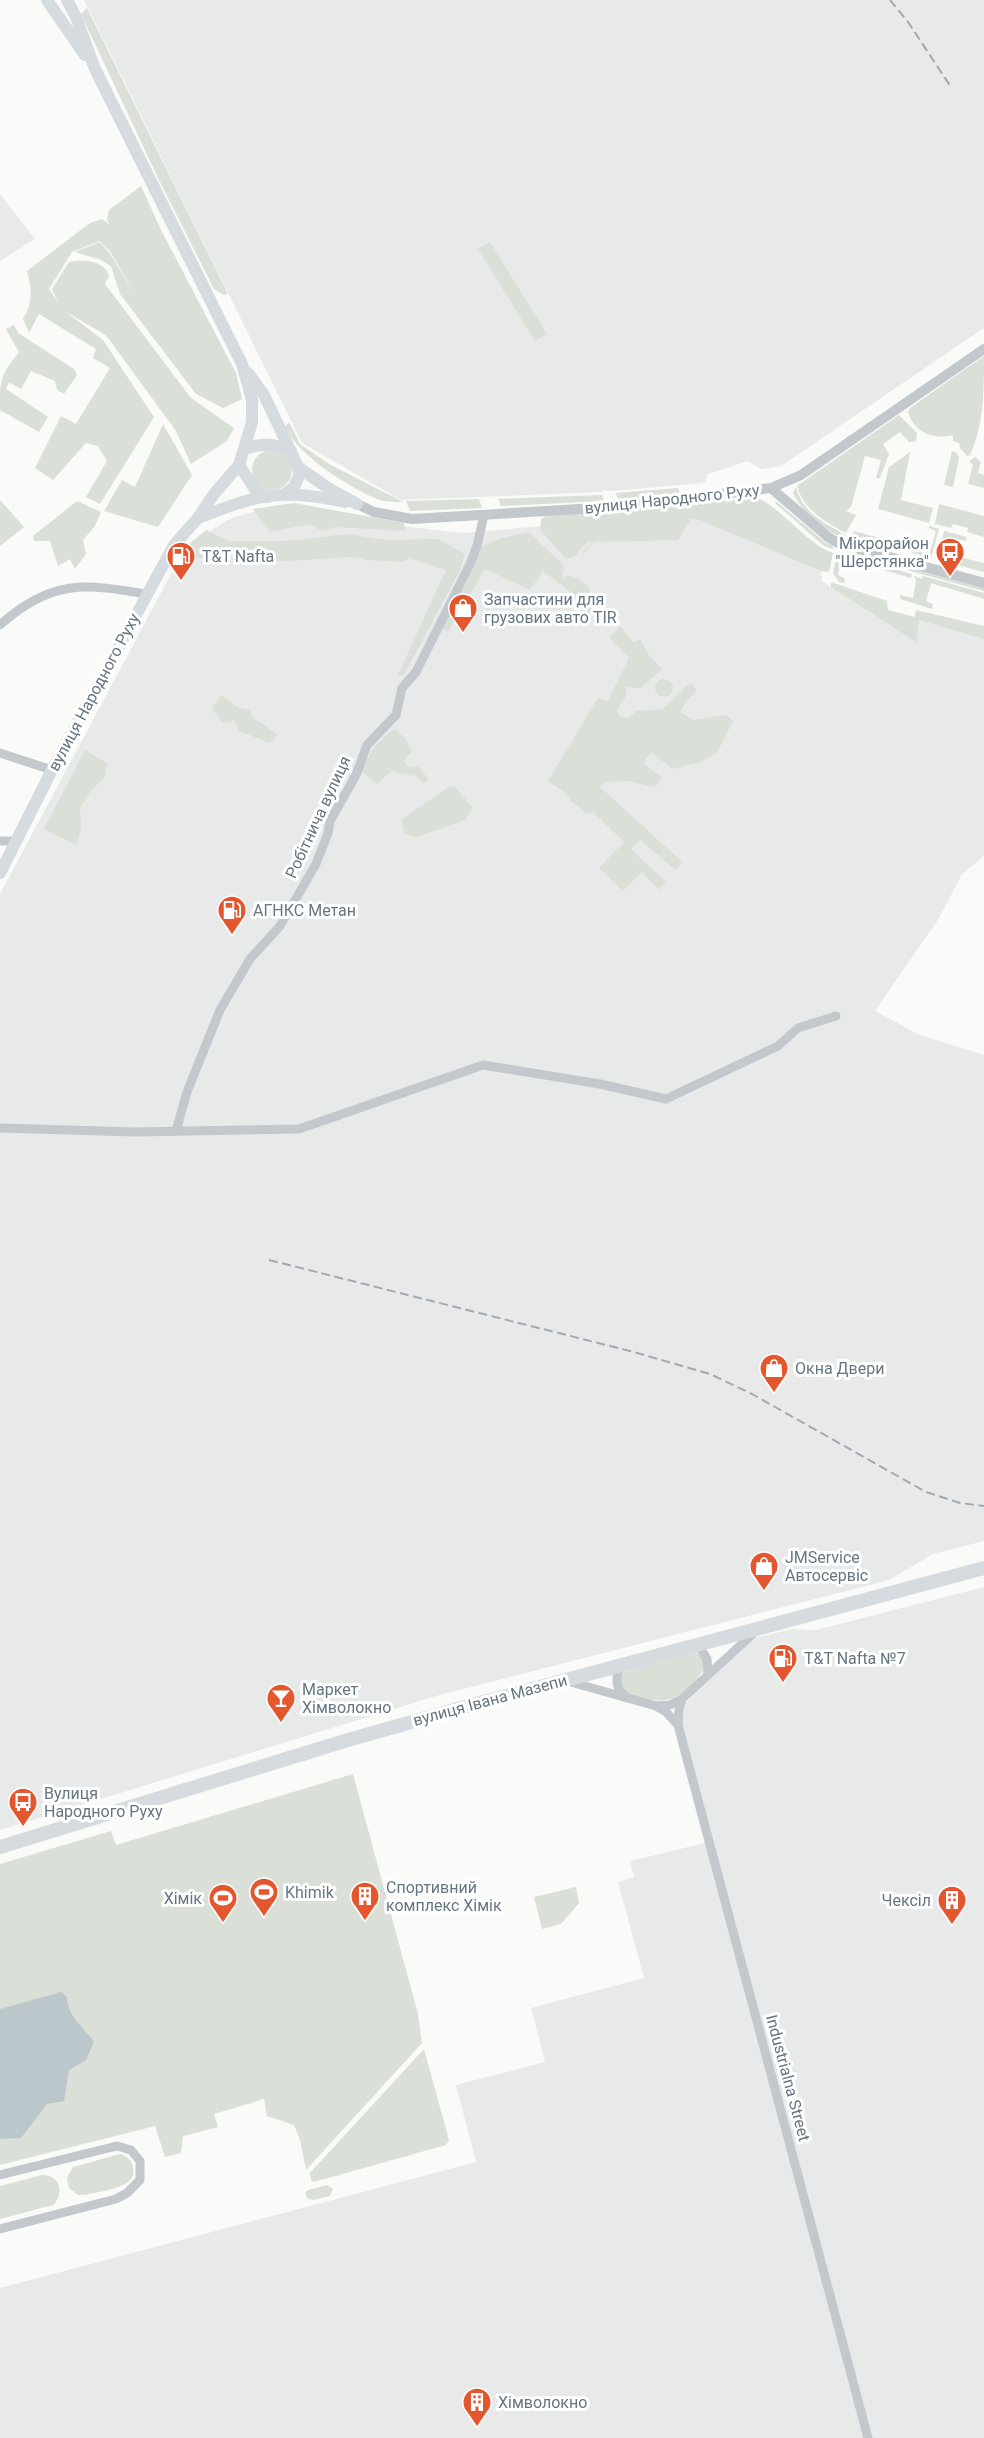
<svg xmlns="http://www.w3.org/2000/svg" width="984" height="2438" font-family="Roboto,sans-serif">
<rect width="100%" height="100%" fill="#fafaf8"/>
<g fill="#e8e9e9">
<path d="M84 0H984V328L781 466 761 469 748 461 708 474 705 482 700 483 613 491 604 490 602 492 401 500 302 443Z"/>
<path d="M0 194 35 239 0 261Z"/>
<path d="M279 505 332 518 462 533 744 509 821 571 822 581 915 641 919 619 984 639V856L962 874 939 918 875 1011 920 1035 984 1055V1541L933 1554 889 1580 436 1696 0 1830V894L186 546 231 518Z"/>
<path d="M984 1587V2438H0V2288L476 2162 456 2085 545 2062 531 2008 644 1978 618 1882 634 1877 630 1861 709 1842 678 1725 681 1707 754 1638 793 1629 816 1630Z"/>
</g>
<g fill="#dadfd7">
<path d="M87 8 228 294 224 295 214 289 159 180 81 14Z"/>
<path d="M141 186 160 228 236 373 242 399 223 408 196 394 120 294 111 266 101 260 75 252 99 242 109 252 136 296 110 251 99 241 72 252 49 289 58 302 52 289 69 262C83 259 105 260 109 276L105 284 191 398 234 428 227 441 191 464 176 431 106 335 66 312 103 340 154 417 100 504 86 497 107 461 98 446 86 443 53 480 35 468 61 416 76 424 110 368 93 358 96 349 39 314 29 333 23 319C33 304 32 288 27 271L90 223 102 219 110 225 107 220 109 210Z"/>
<path d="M490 242 547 334 535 341 478 249Z"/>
<path d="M14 325 18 333 74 369 77 375 64 394 57 390 55 381 31 371 21 389 9 382 6 389 48 417 39 432 0 410C0 378 0 377 19 352L6 329Z"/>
<path d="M984 356C984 388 984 426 970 455L967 456 960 448 959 443 953 441V435C934 440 915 433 908 412L910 408Z"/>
<path d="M899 415 917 433 916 441 909 442 900 432 883 444 889 454 880 478H876L881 460 865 456 851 507 846 511 856 515 846 533C825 522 804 510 797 486Z"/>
<path d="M289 422 300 444 329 464 403 502C396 502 387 502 380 500 350 489 298 455 285 427Z"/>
<path d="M163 424 192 475 158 527 104 511 122 480 135 487Z"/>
<circle cx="272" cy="470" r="20"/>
<path d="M952 451 957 453 959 458 953 487 944 485Z"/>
<path d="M910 452 901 500 933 508 929 523 878 509 889 467Z"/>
<path d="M975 457 981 462 978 473 984 475V488L968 484 973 465 969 461Z"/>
<path d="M796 487C802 512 825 524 846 535L844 539C823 529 803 514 793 493Z"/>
<path d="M678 488 681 496 620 501 615 493Z"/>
<path d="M602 495 604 501 501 506 498 499Z"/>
<path d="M758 498C785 511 808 545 833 553L829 572 821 571 700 520 691 519 678 540 594 542 587 551 580 554 593 542 589 541 580 549 577 555 566 559 540 530 541 519 546 516Z"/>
<path d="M479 499 482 508 410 511 406 501Z"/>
<path d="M0 500 24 527 0 546Z"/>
<path d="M77 501 101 512 95 526 83 540 86 554 75 569 70 559 58 566 50 541H34L33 536Z"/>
<path d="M777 502 826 543 832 545 833 549 824 546 775 503Z"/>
<path d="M294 503 404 523 405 531 335 527 322 531 309 524 270 532 253 509Z"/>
<path d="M939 504 984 516V537L967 532 968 528 953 524 951 528 935 524Z"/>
<path d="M929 526 939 529 931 558 852 535 854 531 930 552 936 531 929 528Z"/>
<path d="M206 530 228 541H286L348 534 386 540 438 539 465 554 459 572 404 675H398L446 570 409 558 402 562 367 560 353 557 270 562 261 549 225 550 214 557 188 559 189 544Z"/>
<path d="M944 531 967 537 966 541 956 539 953 554 950 550 952 555 984 563V572L953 564 949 561 948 556V563L938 560 941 546H944L941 545Z"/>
<path d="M529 532 564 566 562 578 568 575 579 579 590 589 586 600 592 609 587 621 576 618 580 599 543 571 530 590 485 569 448 632 441 628 482 546 502 538Z"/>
<path d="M845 549 984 586V591L844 553Z"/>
<path d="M837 554 912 574 911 578 842 558 838 575 844 578 845 583 839 582 833 573Z"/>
<path d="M914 576 922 579 923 576 984 593V599L931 583 926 601 933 604 932 609 900 599V595L913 598 916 580Z"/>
<path d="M831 582 887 601 888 610 915 617 916 610 984 626V639L919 620 916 642 831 587Z"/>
<path d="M620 626 634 643 640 639 650 657 663 669 640 688 626 687V696L617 709 620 717 628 718 636 711 663 709 690 683 697 690 686 702 680 712 693 720 726 715 733 721 717 753 701 762 673 769 651 752 643 763 663 778 655 787 629 781 604 782 600 787 682 862 676 870 640 840 631 849 666 882 659 890 642 872 623 891 599 868 624 842 593 812 587 814 570 800V796L548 781 598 698 608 701 629 658 609 638Z"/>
<circle cx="664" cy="688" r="9"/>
<path d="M221 695 239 708 250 710 253 718 278 735 270 743 239 731 234 720 228 723 222 722 212 709Z"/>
<path d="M394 729 405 738 412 752 403 761 409 768 418 766 429 780 424 783 415 775 410 776 403 773 399 774 393 770 377 784 360 770 375 746Z"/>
<path d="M85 750 107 763 105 777 90 792 80 808 81 827 77 845 44 829Z"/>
<path d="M449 787H455L473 808 465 820 416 837 405 834 401 820Z"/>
<path d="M696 1652 703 1659V1671C685 1694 674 1705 643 1699 633 1697 625 1694 620 1685L623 1672Z"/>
<path d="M353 1774 418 2014 422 2043 306 2170 300 2140 294 2125 267 2116 264 2099 214 2114 218 2127 183 2136 181 2153 165 2157 155 2126 0 2165V1864L111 1831 116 1845Z"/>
<path d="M576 1887 579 1903 561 1924 542 1929 534 1897Z"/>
<path d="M424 2049 449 2140 446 2145 314 2182 311 2180 310 2173Z"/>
<path d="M120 2154C127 2156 132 2160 133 2167 139 2189 99 2191 85 2195H78L69 2188 67 2178 73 2167Z"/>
<path d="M42 2175C60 2175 65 2193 53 2205L0 2219V2186Z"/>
<path d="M327 2185 333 2189 330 2196 313 2200 307 2198 305 2193 308 2190Z"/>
</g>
<path fill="#bbc7cb" d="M61 1992 67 1997C67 2016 83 2027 94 2042L86 2060 69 2070 64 2101 47 2104 21 2138 0 2139V2009Z"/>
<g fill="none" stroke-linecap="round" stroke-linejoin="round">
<g stroke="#c3c8cc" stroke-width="9">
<path d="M0 625C50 580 83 583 146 594"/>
<path d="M0 753 52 770"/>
<path d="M0 841H17"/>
<path d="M0 1128 136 1132 299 1129 483 1065 600 1084 666 1099 778 1046 798 1028 836 1016"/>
<path d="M176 1131 187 1092 220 1010 250 959 280 926 316 864 328 833 330 821 356 775 367 745 396 715 402 688 416 672 470 564 477 546 484 515"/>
<path d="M698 1645 707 1659 708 1674"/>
<path d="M620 1666C615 1680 615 1688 627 1698"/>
<path d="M567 1681 656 1706 670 1705 682 1699 756 1631"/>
<path d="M682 1699 679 1709 678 1725 868 2438"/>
<path d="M656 1706 666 1712 678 1725"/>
<path d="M0 2175 117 2146 131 2150 140 2161V2180L127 2193 116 2199 0 2229"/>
</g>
<g stroke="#c3c8cc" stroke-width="10">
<path d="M771 488 828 537 838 543 984 583"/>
<path d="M357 504 374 512 412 519 613 507 771 488 801 475 984 349"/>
</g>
<g stroke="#d6dbdf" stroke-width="12">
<path d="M47 0 85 55"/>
<path d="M248 373 264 395 298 467 328 488 357 504"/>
<path d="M245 449C261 443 274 443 291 451"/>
<path d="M239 465 257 492 268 497"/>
<path d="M283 495 294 487 300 474 298 467"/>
<path d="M198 518C225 508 254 495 284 495 305 494 325 498 345 502"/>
<path d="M0 873 52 770 174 545 198 518 214 494 239 465 252 422V400L242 364 95 69 76 17 67 0"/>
</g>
<path stroke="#d6dbdf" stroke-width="14" d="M0 1847 348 1740 461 1708 984 1568"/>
<g stroke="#a2aab0" stroke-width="2" stroke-dasharray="9 4.5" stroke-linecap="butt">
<path d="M890 0 908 22 951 87"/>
<path d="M269 1260 630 1351 710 1374 752 1394 926 1492 960 1503 984 1506"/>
</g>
</g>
<defs>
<g id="bus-pin" transform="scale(1.5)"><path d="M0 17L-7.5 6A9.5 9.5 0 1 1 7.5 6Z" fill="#e4572e" stroke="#fff"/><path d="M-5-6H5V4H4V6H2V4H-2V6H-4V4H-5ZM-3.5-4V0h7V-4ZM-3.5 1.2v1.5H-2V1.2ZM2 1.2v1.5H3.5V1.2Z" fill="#fff"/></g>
<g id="fuel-pin" transform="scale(1.5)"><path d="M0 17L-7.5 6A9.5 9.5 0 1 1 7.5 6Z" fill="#e4572e" stroke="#fff"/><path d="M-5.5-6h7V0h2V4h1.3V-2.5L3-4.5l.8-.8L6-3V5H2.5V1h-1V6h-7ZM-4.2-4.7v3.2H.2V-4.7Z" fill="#fff"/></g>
<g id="shop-pin" transform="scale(1.5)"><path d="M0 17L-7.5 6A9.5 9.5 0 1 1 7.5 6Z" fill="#e4572e" stroke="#fff"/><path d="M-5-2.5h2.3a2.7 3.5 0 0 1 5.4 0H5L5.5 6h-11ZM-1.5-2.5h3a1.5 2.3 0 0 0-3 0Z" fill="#fff"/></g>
<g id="bar-pin" transform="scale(1.5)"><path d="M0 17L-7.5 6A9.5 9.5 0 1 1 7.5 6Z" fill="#e4572e" stroke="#fff"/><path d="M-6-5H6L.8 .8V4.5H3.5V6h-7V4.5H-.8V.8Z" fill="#fff"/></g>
<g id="stadium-pin" transform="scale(1.5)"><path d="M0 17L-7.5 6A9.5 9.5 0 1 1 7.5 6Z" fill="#e4572e" stroke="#fff"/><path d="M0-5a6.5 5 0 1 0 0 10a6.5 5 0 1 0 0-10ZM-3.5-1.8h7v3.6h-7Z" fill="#fff"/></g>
<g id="building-pin" transform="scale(1.5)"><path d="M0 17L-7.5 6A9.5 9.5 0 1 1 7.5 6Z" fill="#e4572e" stroke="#fff"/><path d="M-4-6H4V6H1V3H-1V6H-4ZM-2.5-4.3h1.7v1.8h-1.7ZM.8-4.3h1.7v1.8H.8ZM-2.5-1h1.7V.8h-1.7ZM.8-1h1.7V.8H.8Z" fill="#fff"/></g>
</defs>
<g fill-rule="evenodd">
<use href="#bus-pin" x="950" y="552"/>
<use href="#fuel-pin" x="181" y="556"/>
<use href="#shop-pin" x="463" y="608"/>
<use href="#fuel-pin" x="232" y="910"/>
<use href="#shop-pin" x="774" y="1368"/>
<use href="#shop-pin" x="764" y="1566"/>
<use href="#fuel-pin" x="783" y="1658"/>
<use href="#bar-pin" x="281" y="1698"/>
<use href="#bus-pin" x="23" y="1802"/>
<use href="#stadium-pin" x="264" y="1892"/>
<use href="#building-pin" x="365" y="1896"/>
<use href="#stadium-pin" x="223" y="1898"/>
<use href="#building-pin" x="952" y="1900"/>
<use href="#building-pin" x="477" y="2402"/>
</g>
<g text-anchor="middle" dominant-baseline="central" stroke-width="6" stroke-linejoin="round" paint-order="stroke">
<g font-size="16" fill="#657683" stroke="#fff">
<text transform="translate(672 499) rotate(-6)">вулиця Народного Руху</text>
<text transform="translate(94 692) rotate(-62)">вулиця Народного Руху</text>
<text transform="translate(318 817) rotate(-65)">Робітнича вулиця</text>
<text transform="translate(490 1700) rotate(-15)">вулиця Івана Мазепи</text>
<text transform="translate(788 2078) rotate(75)">Industrialna Street</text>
</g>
<g font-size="16" fill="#657683" stroke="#fff" text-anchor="start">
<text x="929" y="543" text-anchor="end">Мікрорайон<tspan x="929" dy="18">"Шерстянка"</tspan></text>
<text x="202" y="556">T&amp;T Nafta</text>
<text x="484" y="599">Запчастини для<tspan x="484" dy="18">грузових авто TIR</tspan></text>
<text x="253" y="910">АГНКС Метан</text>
<text x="795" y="1368">Окна Двери</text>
<text x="785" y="1557">JMService<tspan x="785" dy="18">Автосервіс</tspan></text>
<text x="804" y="1658">T&amp;T Nafta №7</text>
<text x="302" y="1689">Маркет<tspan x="302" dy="18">Хімволокно</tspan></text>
<text x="44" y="1793">Вулиця<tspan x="44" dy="18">Народного Руху</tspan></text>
<text x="386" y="1887">Спортивний<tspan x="386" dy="18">комплекс Хімік</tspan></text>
<text x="285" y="1892">Khimik</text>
<text x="202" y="1898" text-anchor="end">Хімік</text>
<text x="931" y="1900" text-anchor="end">Чексіл</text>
<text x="498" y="2402">Хімволокно</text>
</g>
</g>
</svg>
